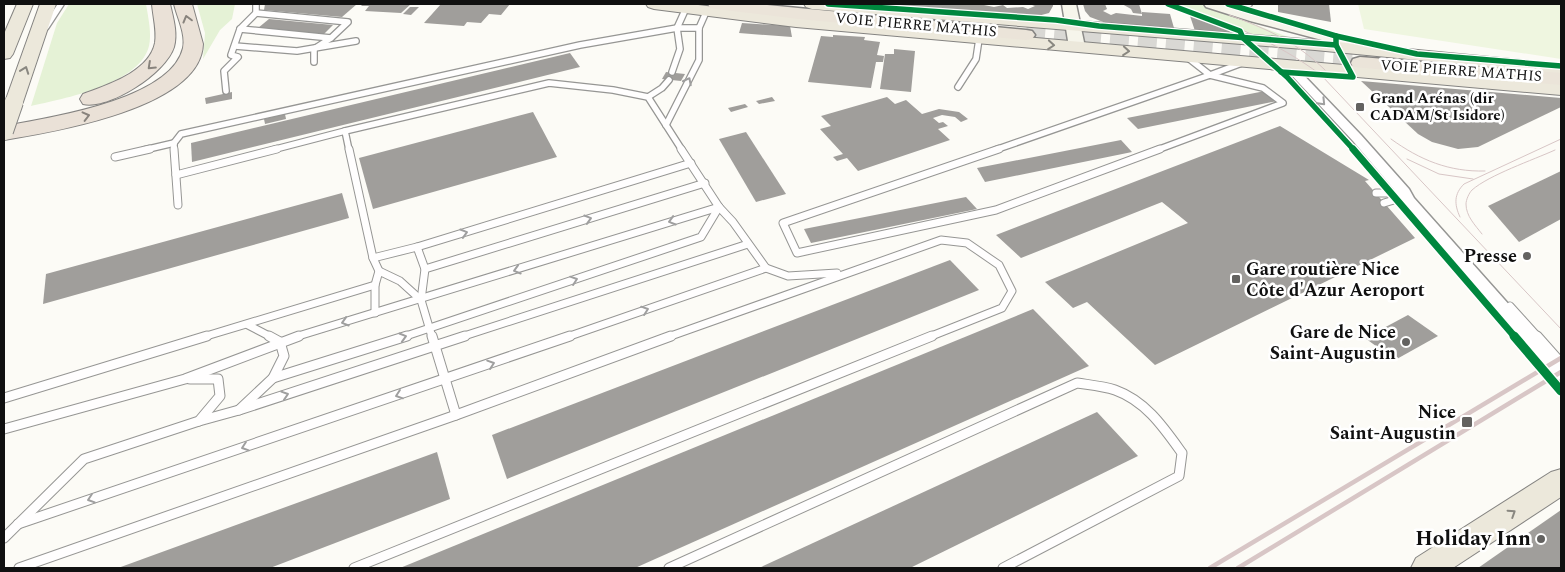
<svg xmlns="http://www.w3.org/2000/svg" width="1565" height="572" font-family="Spectral,serif">
<rect width="100%" height="100%" fill="#fcfbf6"/>
<g fill="#e5f2d6">
<path d="M69 4H146C148 16 152 34 149 46 140 84 63 99 31 106L57 23Z"/>
<path d="M197 4H235L232 19 220 30 203 59 205 33Z"/>
<path d="M1172 4H1200L1288 37 1254 35Z"/>
</g>
<path fill="#eff6e0" d="M1358 4H1561V59L1364 29Z"/>
<g fill="#a09e9b">
<path d="M265 4H357L342 17 264 10Z"/>
<path d="M363 4H411L401 13 365 11 369 6H361Z"/>
<path d="M441 4H510L501 15 489 14 481 23 467 22 464 26 424 23Z"/>
<path d="M890 4H979L994 7 1003 5 1007 8 1023 7 1028 9 1035 6 1029 4H1053V6L1049 13 1034 17 889 6Z"/>
<path d="M1083 4H1105L1107 9 1103 11 1111 15 1116 13 1142 16V12L1170 14 1174 28 1106 23 1090 17 1085 11Z"/>
<path d="M1122 4H1139L1142 14 1133 13 1131 9Z"/>
<path d="M1278 4H1329L1331 22 1278 12Z"/>
<path d="M410 7H419L411 15 403 14Z"/>
<path d="M1190 16 1229 30 1231 33 1195 31Z"/>
<path d="M269 19 333 25 323 35 258 28Z"/>
<path d="M742 23 790 26 792 37 739 33Z"/>
<path d="M833 35 865 37 864 40 880 42 877 55 884 56 883 62H876L871 88 808 82 821 36 833 37Z"/>
<path d="M894 49 915 51 911 92 880 89 885 54H894Z"/>
<path d="M570 53 580 67 192 162 191 143Z"/>
<path d="M666 72 685 74 681 81 662 79Z"/>
<path d="M1361 81 1561 98V107L1478 147 1458 149 1432 142 1418 134Z"/>
<path d="M1265 91 1277 101 1138 129 1127 118Z"/>
<path d="M232 92V99L206 104 205 98Z"/>
<path d="M772 97 775 101 759 104 756 101Z"/>
<path d="M887 97 895 104 906 100 922 114 939 109 959 112 968 119 961 122 955 117 942 115 933 118 939 123 943 122 948 126 938 129 950 140 858 171 847 158 837 161 833 157 843 154 820 129 831 126 821 116Z"/>
<path d="M745 104 748 107 731 112 728 108Z"/>
<path d="M533 112 557 157 373 209 359 158Z"/>
<path d="M285 114 286 119 265 124 264 119Z"/>
<path d="M1280 126 1369 180 1365 181 1415 238 1155 365 1087 302 1073 308 1045 282 1188 223 1162 202 1021 258 996 235Z"/>
<path d="M746 132 786 194 756 202 719 139Z"/>
<path d="M1121 140 1132 152 985 182 977 168Z"/>
<path d="M1561 171V219L1519 242 1488 206Z"/>
<path d="M342 193 349 218 43 304 46 274Z"/>
<path d="M966 197 977 209 811 243 804 229Z"/>
<path d="M950 260 979 290 507 479 492 435Z"/>
<path d="M1033 309 1089 366 635 568H400Z"/>
<path d="M1408 315 1438 336 1395 360 1365 338Z"/>
<path d="M1097 412 1138 456 910 568H759Z"/>
<path d="M437 452 450 499 270 568H118Z"/>
<path d="M1561 510V568H1478Z"/>
</g>
<g fill="none" stroke-linecap="round" stroke-linejoin="round">
<path stroke="#d9d8d4" stroke-width="19" stroke-dasharray="19 9" stroke-linecap="butt" d="M1026 35 1360 63"/>
<g stroke="#969694" stroke-width="8">
<g id="service-far2">
<path d="M1237 12 1249 4"/>
<path d="M256 13 348 22 331 38 314 49V62"/>
<path d="M46 27 61 4"/>
<path d="M240 29 331 38"/>
<path d="M235 46 297 51 356 41"/>
<path d="M1187 57 1210 75"/>
<path d="M672 72 680 49 677 28 687 6"/>
<path d="M1210 75 1242 63"/>
<path d="M958 87 976 59 979 39"/>
<path d="M226 91 224 71 238 57 231 55 240 29 256 13V4"/>
<path d="M648 97 662 88 669 80"/>
<path d="M666 125 699 60V28L707 10"/>
<path d="M144 150 174 143"/>
<path d="M174 150V143L181 134 580 45 677 28H699"/>
<path d="M272 150 345 131"/>
<path d="M349 150 345 131 549 83 613 90 648 97 682 150"/>
<path d="M995 150 1210 75"/>
<path d="M1157 150 1283 103 1263 88 1210 75"/>
</g>
</g>
<g stroke="#969694" stroke-width="9">
<g id="service-far1">
<path d="M174 149 178 205"/>
<path d="M349 149 373 258 417 247 425 269 421 300 432 337"/>
<path d="M681 149 719 207 733 222 766 268 788 276 837 273"/>
<path d="M999 149 783 223 797 253 996 210 1160 149"/>
<path d="M115 157 150 149"/>
<path d="M176 175 277 149"/>
<path d="M1376 193H1406"/>
<path d="M1384 203 1394 200H1408"/>
<path d="M417 247 691 163"/>
<path d="M425 269 705 183"/>
<path d="M379 271 400 281 421 300"/>
<path d="M375 285V313"/>
<path d="M1510 306 1538 337"/>
<path d="M248 325 271 337"/>
<path d="M203 337 375 285 379 271 373 258"/>
<path d="M295 337 719 207"/>
<path d="M403 337 701 237 719 207"/>
<path d="M461 337 748 244"/>
<path d="M567 337 766 268"/>
<path d="M668 337 941 240 967 243 999 265 1012 291 1002 308 929 337"/>
</g>
</g>
<g stroke="#969694" stroke-width="11">
<g id="service">
<path d="M432 336 456 415"/>
<path d="M1537 336 1561 363"/>
<path d="M273 378 407 336"/>
<path d="M4 398 207 336"/>
<path d="M239 410 465 336"/>
<path d="M199 421 239 410 273 378 284 356 280 342 269 336"/>
<path d="M4 429 185 379 299 336"/>
<path d="M18 524 570 336"/>
<path d="M4 538 84 459 199 421 220 396 218 379H190"/>
<path d="M19 568 456 415 671 336"/>
<path d="M354 568 932 336"/>
<path d="M669 568 1077 383C1090 385 1103 386 1115 390 1146 401 1164 428 1182 453L1179 476 1003 568"/>
</g>
</g>
<g stroke="#969694" stroke-width="3">
<path id="minor" d="M1289 63 1293 64 1361 135 1409 189 1414 198 1561 363V380L1555 379 1403 203 1398 194 1353 141 1285 68 1283 66Z"/>
</g>
<g stroke="#8d8c8a" stroke-width="3">
<g id="secondary">
<path d="M1062 4H1076L1085 47 1082 50H1072L1069 47Z"/>
<path d="M1204 4H1225L1381 47 1384 50 1381 53H1371L1250 21 1206 7Z"/>
</g>
</g>
<g stroke="#848381" stroke-width="2">
<g id="primary">
<path d="M17 4H33L13 54 10 58 4 59V34Z"/>
<path d="M40 4H56L23 102 21 106 14 108 7 106 5 102Z"/>
<path d="M646 4H690L796 17 1561 84V95L796 27 654 9 648 7Z"/>
<path d="M804 4H869L1315 40 1561 64V74L1315 50 812 9 806 7Z"/>
<path d="M1561 469V497L1453 568H1411L1416 558 1551 472Z"/>
</g>
</g>
<g stroke="#848381" stroke-width="3">
<g id="trunk">
<path d="M708 4H756L1026 30 1032 31 1035 35 1032 39 1026 40 798 19 716 9 710 8Z"/>
<path d="M1360 57 1561 73V85L1353 67 1351 63 1353 59Z"/>
</g>
</g>
<g stroke="#848381" stroke-width="2">
<g id="motorway">
<path d="M152 4H170C173 17 178 33 174 47 166 73 109 110 83 104L80 99 83 94C107 85 149 72 155 43 157 30 153 17 152 4Z"/>
<path d="M174 4H192L203 44C201 108 53 132 4 140V126C48 118 171 100 183 48 186 34 177 17 174 4Z"/>
</g>
</g>
<use href="#service-far2" stroke="#fffefe" stroke-width="5.5"/>
<use href="#service-far1" stroke="#fffefe" stroke-width="7"/>
<use href="#service" stroke="#fffefe" stroke-width="9"/>
<use href="#minor" fill="#fffefe" fill-rule="evenodd"/>
<use href="#secondary" fill="#f6f5eb" fill-rule="evenodd"/>
<use href="#primary" fill="#ece8db" fill-rule="evenodd"/>
<use href="#trunk" fill="#ebe4d9" fill-rule="evenodd"/>
<use href="#motorway" fill="#eae1d7" fill-rule="evenodd"/>
<g stroke="#d8c6c6" stroke-width="1">
<path d="M1175 4C1227 23 1276 41 1321 75L1561 329"/>
<path d="M1229 15C1267 29 1295 41 1325 70"/>
<path d="M1391 139C1420 160 1449 172 1485 171"/>
<path d="M1407 159 1439 174 1473 179"/>
<path d="M1460 217C1454 204 1454 194 1464 184L1561 139"/>
<path d="M1482 234C1475 225 1466 216 1466 204 1466 200 1469 193 1472 190 1489 175 1533 160 1555 150"/>
</g>
<g stroke="#d8c6c6" stroke-width="4.5">
<path d="M1210 568 1561 358"/>
<path d="M1238 568 1561 372"/>
</g>
<g stroke="#848381" stroke-width="20" stroke-linecap="butt">
<path id="primary-bridge" d="M4 131 14 102"/>
</g>
<use href="#primary-bridge" stroke="#ece8db" stroke-width="18"/>
<g stroke="#fff" stroke-width="8">
<g id="cycleway-far2">
<path d="M828 4 1056 20 1099 26 1336 45"/>
<path d="M1168 4 1240 31 1243 38 1287 77 1354 150"/>
<path d="M1228 4 1336 36"/>
<path d="M1281 72 1353 77 1336 45V36L1417 54 1561 66"/>
</g>
</g>
<g stroke="#fff" stroke-width="10">
<path id="cycleway-far1" d="M1353 149 1515 337"/>
</g>
<g stroke="#fff" stroke-width="12">
<path id="cycleway" d="M1514 336 1561 391"/>
</g>
<use href="#cycleway-far2" stroke="#00873e" stroke-width="5.5"/>
<use href="#cycleway-far1" stroke="#00873e" stroke-width="7"/>
<use href="#cycleway" stroke="#00873e" stroke-width="9"/>
</g>
<defs><path id="oneway-chevron" d="M-2-3.5L2.5 0L-2 3.5" fill="none" stroke-width="1.6" stroke-linecap="round" stroke-linejoin="round" transform="scale(1.25)"/></defs>
<g stroke="#88837d">
<use href="#oneway-chevron" transform="translate(187 19) rotate(-105)"/>
<use href="#oneway-chevron" transform="translate(151 66) rotate(137)"/>
<use href="#oneway-chevron" transform="translate(86 116) rotate(-14)"/>
</g>
<g stroke="#898780">
<use href="#oneway-chevron" transform="translate(1051 45) rotate(5)"/>
<use href="#oneway-chevron" transform="translate(1126 51) rotate(5)"/>
<use href="#oneway-chevron" transform="translate(25 70) rotate(-70)"/>
<use href="#oneway-chevron" transform="translate(1512 513) rotate(-33)"/>
</g>
<g stroke="#9f9f9f">
<use href="#oneway-chevron" transform="translate(688 81) rotate(-63)"/>
<use href="#oneway-chevron" transform="translate(1322 102) rotate(46)"/>
<use href="#oneway-chevron" transform="translate(588 219) rotate(-17)"/>
<use href="#oneway-chevron" transform="translate(672 221) rotate(163)"/>
<use href="#oneway-chevron" transform="translate(464 233) rotate(-17)"/>
<use href="#oneway-chevron" transform="translate(517 270) rotate(163)"/>
<use href="#oneway-chevron" transform="translate(574 280) rotate(-19)"/>
<use href="#oneway-chevron" transform="translate(645 310) rotate(-19)"/>
<use href="#oneway-chevron" transform="translate(345 322) rotate(163)"/>
<use href="#oneway-chevron" transform="translate(403 337) rotate(-17)"/>
<use href="#oneway-chevron" transform="translate(491 364) rotate(-19)"/>
<use href="#oneway-chevron" transform="translate(285 395) rotate(-18)"/>
<use href="#oneway-chevron" transform="translate(399 395) rotate(161)"/>
<use href="#oneway-chevron" transform="translate(245 447) rotate(161)"/>
<use href="#oneway-chevron" transform="translate(91 499) rotate(161)"/>
</g>
<g fill="#636260" stroke="#fff" stroke-width="2">
<rect x="1355" y="102" width="10" height="10" rx="2.5"/>
<circle cx="1527" cy="256" r="5"/>
<rect x="1231" y="274" width="10" height="10" rx="2.5"/>
<circle cx="1406" cy="342" r="5"/>
<rect x="1461" y="416" width="12" height="12" rx="2.5"/>
<circle cx="1541" cy="539" r="5"/>
</g>
<g text-anchor="middle" dominant-baseline="central" stroke-width="5" stroke-linejoin="round" paint-order="stroke">
<g font-size="15" fill="#101010" stroke="#fff">
<text transform="translate(916 25) rotate(5)">VOIE PIERRE MATHIS</text>
<text transform="translate(1461 71) rotate(4)">VOIE PIERRE MATHIS</text>
</g>
<g font-size="15" font-weight="bold" fill="#101010" stroke="#fff" text-anchor="start">
<text x="1370" y="98">Grand Arénas (dir<tspan x="1370" dy="17">CADAM/St Isidore)</tspan></text>
</g>
<g font-size="18" font-weight="bold" fill="#101010" stroke="#fff" text-anchor="end">
<text x="1517" y="256">Presse</text>
<text x="1246" y="269" text-anchor="start">Gare routière Nice<tspan x="1246" dy="21">Côte d'Azur Aeroport</tspan></text>
<text x="1396" y="332">Gare de Nice<tspan x="1396" dy="21">Saint-Augustin</tspan></text>
<text x="1456" y="412">Nice<tspan x="1456" dy="21">Saint-Augustin</tspan></text>
</g>
<g font-size="21" font-weight="bold" fill="#101010" stroke="#fff" text-anchor="end">
<text x="1531" y="539">Holiday Inn</text>
</g>
</g>
<rect width="1565" height="572" fill="none" stroke="#101010" stroke-width="10"/>
</svg>
